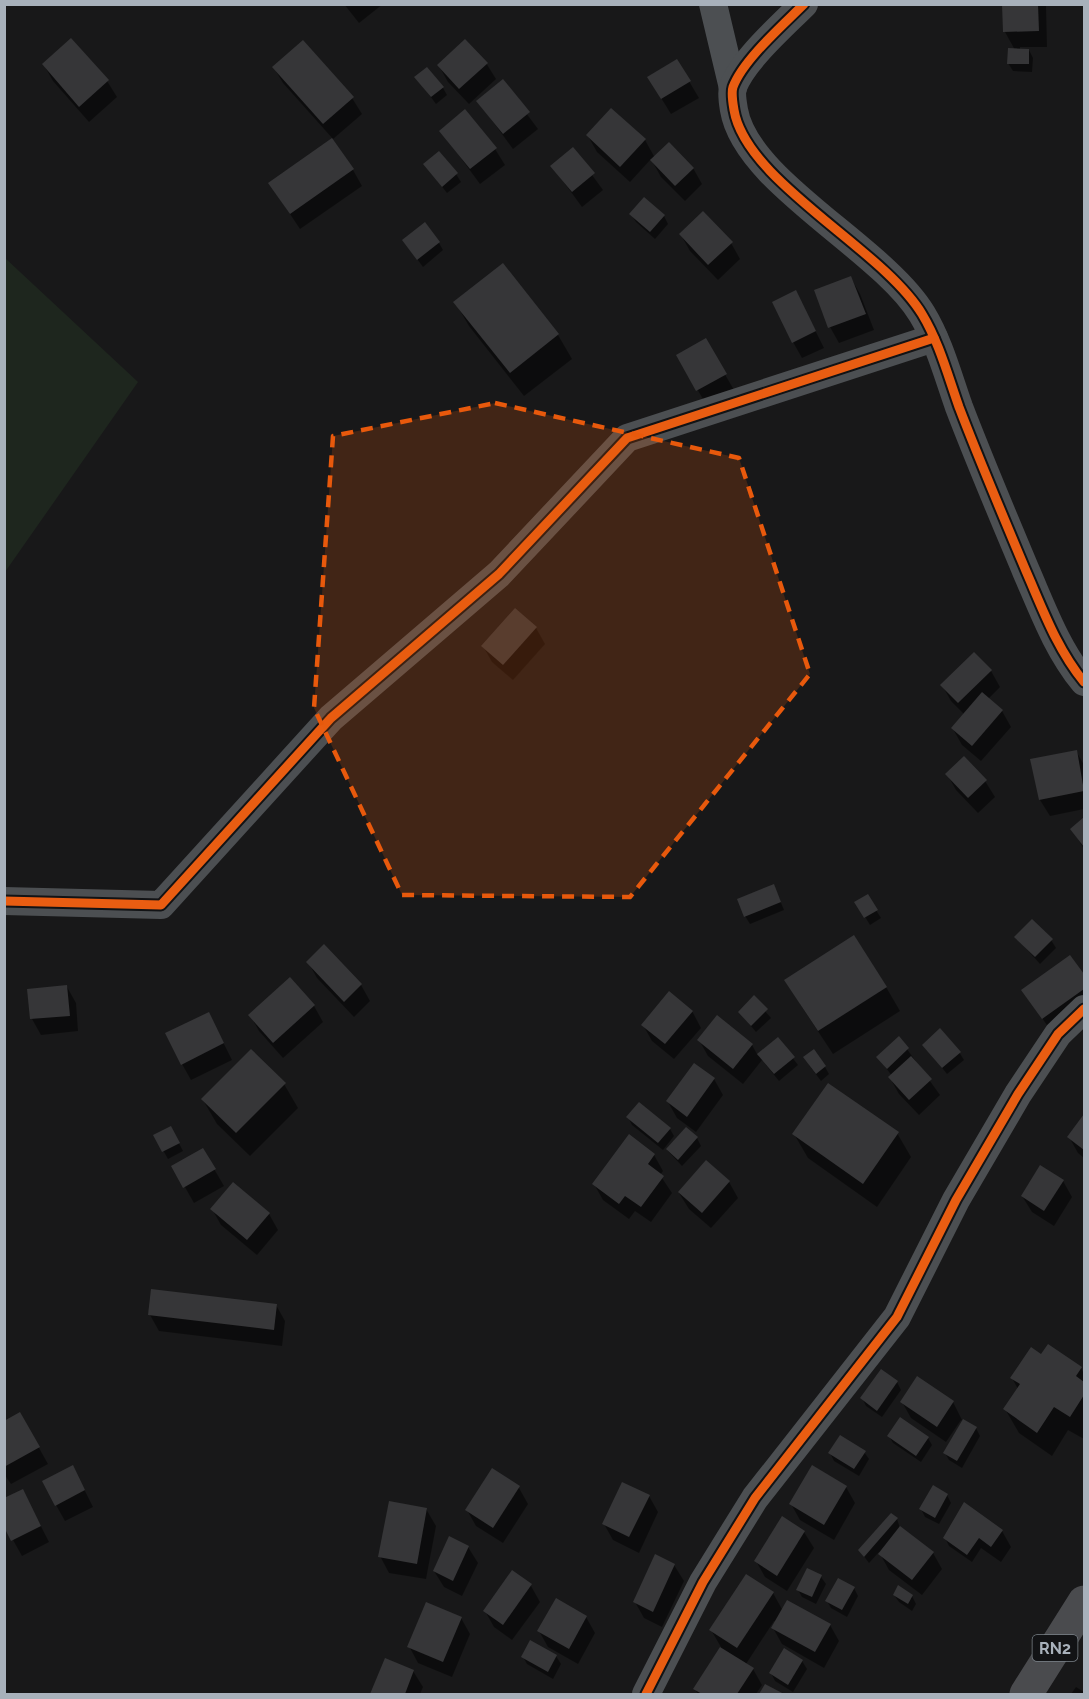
<svg xmlns="http://www.w3.org/2000/svg" width="1089" height="1699" font-family="Raleway,sans-serif">
<rect width="100%" height="100%" fill="#181819"/>
<path fill="#1e261e" d="M5 258 138 382 5 572Z"/>
<g fill="#0007">
<path d="M344 4H383L359 23Z"/>
<path d="M1004 4 1046 6 1047 47H1020V50H1029L1033 58 1032 72 1013 71 1008 63 1015 50 1005 32Z"/>
<path d="M677 61 699 98 671 114 658 93Z"/>
<path d="M486 63 496 79 469 104 448 82 439 66Z"/>
<path d="M44 65 107 81 117 97 89 122 53 81Z"/>
<path d="M274 68 352 98 362 114 333 139 283 83Z"/>
<path d="M416 77 443 88 447 95 436 104Z"/>
<path d="M502 81 538 129 513 149 478 101Z"/>
<path d="M441 131 495 149 505 165 480 184Z"/>
<path d="M588 136 645 140 655 158 693 168 702 184 685 201 661 177 651 159 630 182 597 152Z"/>
<path d="M573 149 603 190 582 207 552 166Z"/>
<path d="M425 165 456 174 461 182 447 193Z"/>
<path d="M353 170 362 186 300 229 270 184Z"/>
<path d="M631 214 664 216 668 224 655 239 636 222Z"/>
<path d="M681 235 731 243 740 259 718 280 690 251Z"/>
<path d="M404 241 439 243 443 250 423 267Z"/>
<path d="M503 265 558 335 572 359 524 396 469 326 455 302Z"/>
<path d="M851 278 860 294 874 330 839 343 830 327Z"/>
<path d="M804 308 824 348 802 358 793 342Z"/>
<path d="M705 340 734 390 707 406 678 356Z"/>
<path d="M536 628 545 644 513 680 492 662 483 646Z"/>
<path d="M991 671 1000 687 988 699 1002 711 1011 727 981 761 962 745 953 729 965 715 951 701 942 685Z"/>
<path d="M1076 751 1084 765V809L1050 816 1040 800 1032 760Z"/>
<path d="M947 774 985 781 995 797 978 813 956 790Z"/>
<path d="M1084 819V849L1072 829Z"/>
<path d="M774 886 784 910 750 924 745 916Z"/>
<path d="M867 896 881 918 870 925 856 902Z"/>
<path d="M1016 937 1051 940 1056 948 1040 964Z"/>
<path d="M324 946 361 985 370 1001 354 1017 317 978 308 962Z"/>
<path d="M1070 957 1084 977V1012L1053 1034 1023 990Z"/>
<path d="M290 979 314 1006 323 1022 283 1058 259 1031 250 1015Z"/>
<path d="M67 987 76 1003 78 1031 41 1035 32 1019Z"/>
<path d="M886 987 900 1011 833 1054 800 1004Z"/>
<path d="M754 998 771 1018 756 1032 739 1012Z"/>
<path d="M692 1011 701 1028 674 1059 652 1041 643 1025Z"/>
<path d="M217 1030 232 1060 191 1080 182 1064Z"/>
<path d="M899 1038 940 1095 919 1115 899 1094 890 1078 892 1076 878 1057Z"/>
<path d="M778 1039 798 1065 779 1081 762 1060 743 1084 708 1056 699 1040 752 1045 758 1056Z"/>
<path d="M924 1045 959 1052 964 1060 947 1074Z"/>
<path d="M809 1065 825 1067 829 1074 821 1081Z"/>
<path d="M714 1079 723 1095 696 1132 677 1118 668 1102Z"/>
<path d="M284 1084 298 1108 250 1156 217 1124 203 1100Z"/>
<path d="M1084 1116V1158L1078 1153 1069 1137Z"/>
<path d="M628 1117 670 1129 674 1136 663 1150 632 1125Z"/>
<path d="M171 1128 183 1151 168 1159 155 1136Z"/>
<path d="M897 1133 911 1157 877 1207 808 1158 794 1134Z"/>
<path d="M629 1137 654 1155 663 1171 660 1175 672 1193 651 1222 635 1211 629 1219 603 1200 594 1184Z"/>
<path d="M697 1138 701 1146 682 1166 667 1150Z"/>
<path d="M203 1150 224 1186 194 1203 173 1166Z"/>
<path d="M1063 1181 1072 1197 1054 1226 1032 1212 1022 1196Z"/>
<path d="M729 1182 738 1198 711 1228 689 1209 679 1193Z"/>
<path d="M212 1209 269 1214 278 1230 257 1255 221 1225Z"/>
<path d="M276 1305 285 1321 282 1346 159 1331 150 1315Z"/>
<path d="M1041 1356 1081 1368 1084 1374V1439L1068 1430 1052 1456 1019 1433 1005 1409 1018 1389 1012 1378Z"/>
<path d="M918 1378 953 1402 962 1420 976 1428 980 1436 962 1468 949 1460 945 1453 964 1421 961 1420 946 1442 911 1418 902 1402Z"/>
<path d="M897 1382 901 1390 882 1417 866 1406 862 1398Z"/>
<path d="M20 1414 48 1464 11 1484 4 1474V1423Z"/>
<path d="M889 1436 928 1438 932 1445 921 1462 893 1443Z"/>
<path d="M864 1452 869 1459 859 1476 834 1461 830 1453Z"/>
<path d="M81 1483 93 1507 65 1521 56 1505Z"/>
<path d="M846 1487 855 1503 834 1540 800 1520 791 1504Z"/>
<path d="M519 1488 528 1504 503 1543 476 1526 467 1510Z"/>
<path d="M947 1495 951 1503 939 1524 925 1517 921 1509Z"/>
<path d="M649 1496 658 1512 639 1553 613 1540 604 1524Z"/>
<path d="M964 1504 1002 1531 1011 1547 1001 1562 981 1548 972 1562 949 1546 945 1538Z"/>
<path d="M31 1507 49 1542 22 1556 13 1540Z"/>
<path d="M426 1509 436 1526 426 1579 389 1573 380 1556Z"/>
<path d="M897 1519 900 1528 933 1553 942 1569 922 1595 889 1570 879 1552 869 1563 860 1551Z"/>
<path d="M804 1532 814 1548 787 1591 765 1577 756 1561Z"/>
<path d="M468 1547 478 1563 462 1596 444 1587 434 1571Z"/>
<path d="M674 1565 684 1581 662 1627 644 1618 635 1602Z"/>
<path d="M821 1577 826 1584 816 1604 802 1597 798 1590Z"/>
<path d="M531 1586 540 1602 512 1640 494 1627 485 1611Z"/>
<path d="M854 1588 858 1596 847 1617 831 1608 827 1601Z"/>
<path d="M773 1593 783 1611 830 1625 839 1641 824 1668 782 1644 773 1628 777 1622 774 1621 746 1664 753 1669 762 1685 756 1694H698L695 1689 721 1647 711 1630Z"/>
<path d="M894 1595 912 1596 916 1604 912 1611 899 1602Z"/>
<path d="M586 1617 595 1633 578 1664 548 1647 539 1631Z"/>
<path d="M461 1618 470 1634 452 1677 418 1663 409 1646Z"/>
<path d="M784 1650 802 1661 807 1669 793 1692 775 1681 771 1673Z"/>
<path d="M556 1656 561 1664 553 1679 527 1664 523 1657Z"/>
<path d="M386 1660 413 1671 423 1687 420 1694H372Z"/>
<path d="M1076 1687 1084 1692V1694H1071Z"/>
</g>
<g fill="#363638">
<path d="M1002 4H1038L1039 31 1003 32Z"/>
<path d="M71 38 109 80 79 107 42 64Z"/>
<path d="M465 39 488 63 459 89 437 65Z"/>
<path d="M303 40 354 97 323 124 272 67Z"/>
<path d="M1008 48 1029 49V64H1007Z"/>
<path d="M677 59 691 81 661 99 647 77Z"/>
<path d="M427 67 444 87 431 97 414 77Z"/>
<path d="M503 79 530 112 503 134 476 101Z"/>
<path d="M611 108 646 139 620 167 586 135Z"/>
<path d="M465 109 497 148 470 169 439 131Z"/>
<path d="M332 138 354 169 290 214 268 183Z"/>
<path d="M669 142 694 168 675 186 650 160Z"/>
<path d="M573 147 595 173 572 192 550 166Z"/>
<path d="M439 151 458 173 442 187 423 164Z"/>
<path d="M644 197 665 215 650 232 629 214Z"/>
<path d="M703 211 733 242 708 265 679 234Z"/>
<path d="M425 222 440 242 417 260 402 240Z"/>
<path d="M503 263 559 334 510 373 453 302Z"/>
<path d="M851 276 866 314 828 328 814 290Z"/>
<path d="M796 290 816 331 792 343 772 302Z"/>
<path d="M706 338 727 374 696 391 676 355Z"/>
<path d="M515 608 537 627 503 665 481 646Z"/>
<path d="M974 652 992 670 958 703 940 685Z"/>
<path d="M982 692 1003 710 972 746 951 728Z"/>
<path d="M1077 750 1084 791 1039 800 1030 759Z"/>
<path d="M964 756 987 780 968 798 945 774Z"/>
<path d="M1084 817V847L1070 829Z"/>
<path d="M774 884 781 902 744 917 737 899Z"/>
<path d="M868 894 878 910 864 918 854 902Z"/>
<path d="M1032 919 1053 939 1035 957 1014 937Z"/>
<path d="M854 935 887 987 818 1031 784 980Z"/>
<path d="M324 944 362 984 344 1002 306 962Z"/>
<path d="M1070 955 1084 974V989L1042 1019 1021 990Z"/>
<path d="M290 977 315 1005 273 1043 248 1015Z"/>
<path d="M67 985 70 1016 30 1019 27 989Z"/>
<path d="M669 991 693 1011 665 1044 641 1025Z"/>
<path d="M754 995 768 1009 751 1026 738 1012Z"/>
<path d="M209 1012 224 1043 181 1065 165 1033Z"/>
<path d="M717 1015 753 1044 733 1069 697 1040Z"/>
<path d="M940 1028 961 1052 942 1068 922 1045Z"/>
<path d="M899 1036 909 1048 887 1069 876 1057Z"/>
<path d="M778 1037 795 1057 774 1074 757 1054Z"/>
<path d="M251 1049 286 1083 236 1133 201 1099Z"/>
<path d="M814 1049 826 1066 816 1074 803 1057Z"/>
<path d="M911 1056 932 1079 909 1100 888 1077Z"/>
<path d="M694 1063 715 1078 687 1117 666 1101Z"/>
<path d="M828 1083 899 1132 863 1184 792 1134Z"/>
<path d="M639 1102 671 1128 658 1143 626 1117Z"/>
<path d="M1084 1114V1150L1067 1137Z"/>
<path d="M171 1126 180 1143 162 1152 153 1135Z"/>
<path d="M686 1127 698 1137 678 1160 666 1149Z"/>
<path d="M629 1134 655 1154 648 1164 664 1176 641 1207 625 1196 619 1204 592 1184Z"/>
<path d="M203 1148 216 1169 183 1188 171 1166Z"/>
<path d="M706 1160 730 1181 702 1213 678 1192Z"/>
<path d="M1040 1165 1064 1180 1044 1211 1021 1196Z"/>
<path d="M233 1182 270 1213 247 1240 210 1209Z"/>
<path d="M151 1289 277 1304 274 1330 148 1315Z"/>
<path d="M1048 1344 1082 1367 1076 1376 1084 1382V1395L1070 1417 1054 1407 1037 1433 1003 1409 1020 1384 1010 1378 1031 1347 1041 1354Z"/>
<path d="M881 1369 898 1381 877 1411 860 1398Z"/>
<path d="M917 1376 954 1401 937 1427 900 1402Z"/>
<path d="M20 1412 40 1447 4 1467V1421Z"/>
<path d="M900 1417 929 1437 916 1456 887 1436Z"/>
<path d="M963 1419 977 1427 957 1461 943 1453Z"/>
<path d="M840 1435 866 1451 854 1469 828 1453Z"/>
<path d="M73 1465 85 1490 55 1506 42 1481Z"/>
<path d="M812 1465 847 1486 824 1525 789 1504Z"/>
<path d="M492 1468 520 1486 493 1528 465 1510Z"/>
<path d="M622 1482 650 1495 629 1537 602 1524Z"/>
<path d="M933 1485 948 1494 935 1518 919 1509Z"/>
<path d="M23 1489 41 1526 11 1541 4 1527V1498Z"/>
<path d="M389 1501 427 1508 417 1564 378 1557Z"/>
<path d="M964 1502 1003 1530 991 1547 979 1538 967 1555 943 1538Z"/>
<path d="M891 1513 898 1518 864 1557 858 1550Z"/>
<path d="M782 1516 805 1531 777 1576 754 1561Z"/>
<path d="M900 1526 934 1552 912 1580 878 1554Z"/>
<path d="M449 1536 469 1546 453 1581 433 1571Z"/>
<path d="M655 1554 675 1564 653 1612 633 1602Z"/>
<path d="M807 1568 822 1575 812 1597 796 1590Z"/>
<path d="M512 1570 532 1584 503 1625 483 1611Z"/>
<path d="M746 1574 774 1592 737 1648 709 1630Z"/>
<path d="M838 1578 855 1587 842 1610 825 1601Z"/>
<path d="M898 1585 913 1595 908 1604 893 1595Z"/>
<path d="M556 1598 587 1616 569 1649 537 1631Z"/>
<path d="M787 1600 831 1624 815 1652 771 1628Z"/>
<path d="M426 1602 462 1617 443 1662 407 1647Z"/>
<path d="M530 1640 557 1655 548 1672 521 1657Z"/>
<path d="M720 1647 754 1668 737 1694H702L693 1689Z"/>
<path d="M784 1648 803 1660 788 1685 769 1673Z"/>
<path d="M385 1658 414 1670 405 1694H370Z"/>
<path d="M765 1684 784 1694H759Z"/>
</g>
<g fill="none" stroke-linecap="round" stroke-linejoin="round">
<g stroke="#4c4f52" stroke-width="28">
<path d="M713 4 733 88"/>
<path d="M804 4C783 25 743 60 733 87 731 93 733 104 734 110 746 182 882 248 922 314 939 342 948 376 959 407 980 462 1003 516 1026 571 1043 610 1057 649 1084 682"/>
<path d="M4 901 161 905 331 718 499 574 627 438 934 338"/>
<path d="M646 1694 703 1582 755 1498 897 1317 956 1200 1018 1094 1058 1034 1084 1009"/>
</g>
<path stroke="#4a4b4e" stroke-width="33" d="M1026 1694 1084 1602"/>
<g stroke="#121315" stroke-width="13">
<g id="cycleway">
<path d="M804 4C783 25 743 60 733 87 731 93 733 104 734 110 746 182 882 248 922 314 939 342 948 376 959 407 980 462 1003 516 1026 571 1043 610 1057 649 1084 682"/>
<path d="M4 901 161 905 331 718 499 574 627 438 934 338"/>
<path d="M646 1694 703 1582 755 1498 897 1317 956 1200 1018 1094 1058 1034 1084 1009"/>
</g>
</g>
<use href="#cycleway" stroke="#e95d12" stroke-width="9"/>
</g>
<path fill="#e8590c" fill-opacity="0.2" stroke="#e8590c" stroke-width="4.5" stroke-dasharray="12 8" stroke-linejoin="round" d="M495 403 739 458 810 674 630 897 402 895 314 708 333 436Z"/>
<g text-anchor="middle" dominant-baseline="central" stroke-width="4.5" stroke-linejoin="round" paint-order="stroke">
<rect fill="#121315" stroke="#7b8289" stroke-width="1.5" x="1032.5" y="1635" width="45" height="26" rx="4.5"/>
<g font-size="16" font-weight="bold" fill="#a8b1bb">
<text x="1055" y="1648">RN2</text>
</g>
</g>
<rect width="1089" height="1699" fill="none" stroke="#a8b1bb" stroke-width="12"/>
</svg>
